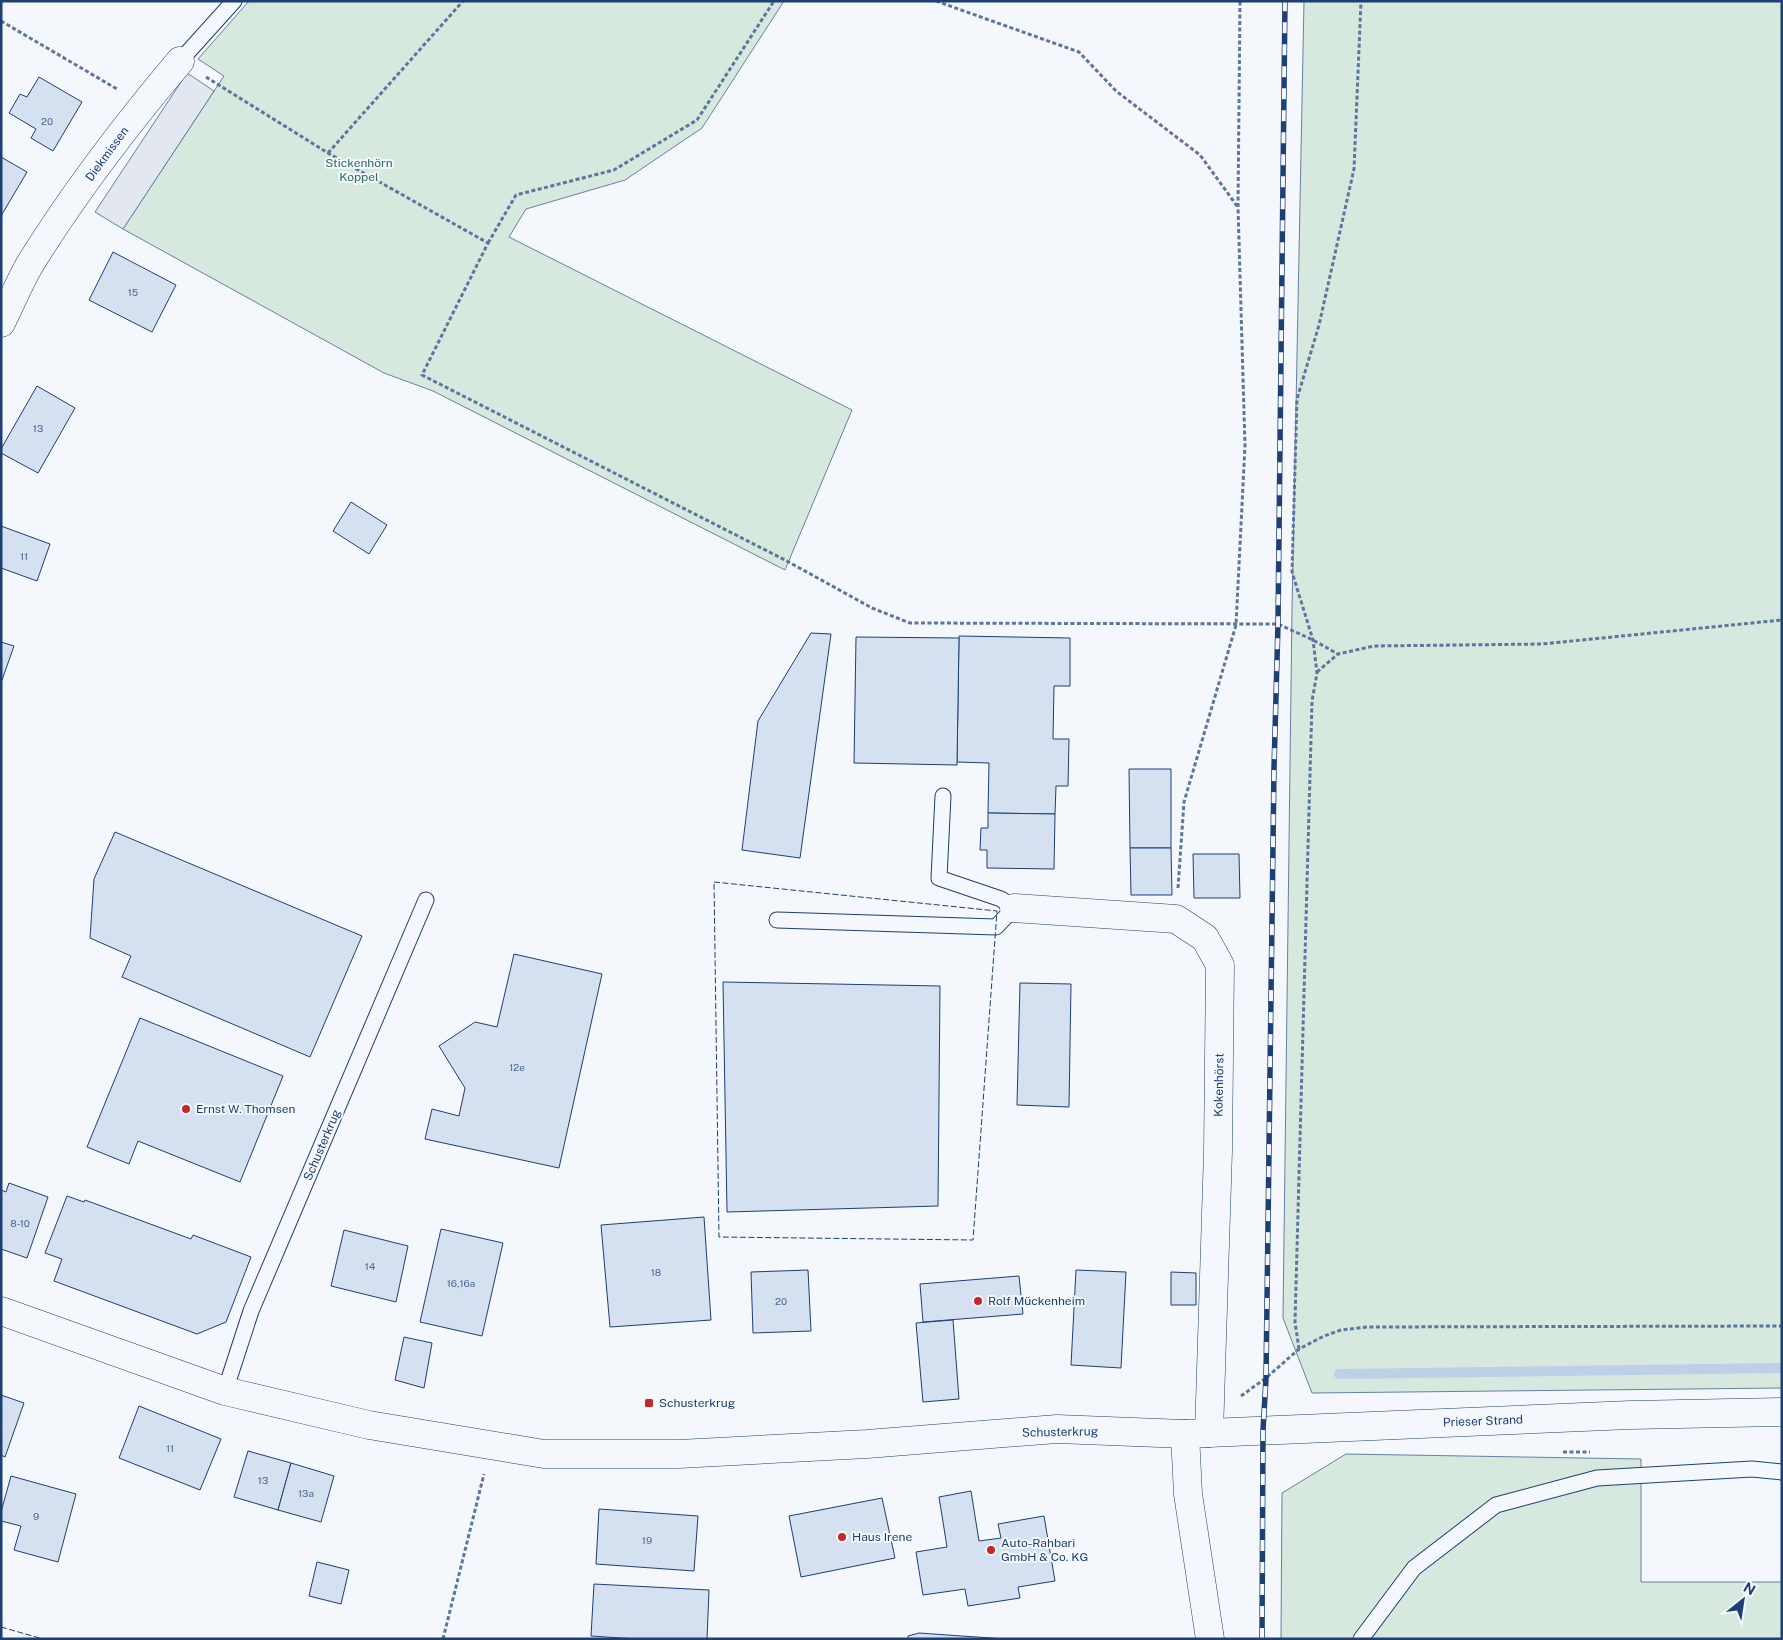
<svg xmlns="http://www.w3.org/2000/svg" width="1783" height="1640" font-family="'Public Sans',sans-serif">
<rect width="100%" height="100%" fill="#f4f7fb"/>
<g fill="#d7e8df" stroke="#687fa3">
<path d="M249 1H784L702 128 625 180 526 209 509 237 852 410 785 570 433 391 384 373 123 229 224 76 198 59Z"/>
<path d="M1304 1H1782V1388L1312 1393 1283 1318 1292 609Z"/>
<path d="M1346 1454 1641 1459V1582H1782V1639H1281L1282 1493Z"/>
</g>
<path fill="#e3e8f0" stroke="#687fa3" d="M187 73 214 91 123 229 95 212Z"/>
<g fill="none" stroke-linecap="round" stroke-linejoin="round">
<path stroke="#bed0e5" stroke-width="10" d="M1339 1374 1782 1368"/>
</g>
<g fill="#d5e0f0" stroke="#1d3f73">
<path d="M39 77 82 102 53 151 31 138 36 129 9 113 20 94 27 97Z"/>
<path d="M1 157 27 172 1 216Z"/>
<path d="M113 252 176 285 152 332 89 300Z"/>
<path d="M37 386 75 408 38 473 1 453V449Z"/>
<path d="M351 502 387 525 369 554 333 531Z"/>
<path d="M1 526 50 544 37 581 1 568Z"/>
<path d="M811 633 831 634 800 858 742 850 758 721Z"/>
<path d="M959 636 1070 638V686H1054L1053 739H1069L1068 786H1056L1055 814 988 813 989 763 957 762Z"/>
<path d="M856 637 959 638 957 765 854 763Z"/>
<path d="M1 642 14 646 2 680H1Z"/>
<path d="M1129 769H1171V848H1130Z"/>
<path d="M988 813 1055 814 1054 869 987 868V850H980L981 828H988Z"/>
<path d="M115 832 362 936 310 1057 122 977 131 956 90 938 94 879Z"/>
<path d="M1130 848H1171L1172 895H1131Z"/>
<path d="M1193 854H1239L1240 898H1194Z"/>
<path d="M514 954 602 974 559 1168 425 1139 432 1109 459 1116 465 1088 439 1046 475 1022 497 1027Z"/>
<path d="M723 982 940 986 938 1206 727 1212Z"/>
<path d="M1020 983 1071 984 1069 1107 1017 1105Z"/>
<path d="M140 1018 283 1076 240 1182 138 1141 129 1164 87 1147Z"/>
<path d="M9 1183 48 1197 27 1258 1 1249V1190L6 1192Z"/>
<path d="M67 1196 84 1202 85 1200 191 1239 193 1235 251 1257 226 1322 197 1334 54 1281 62 1259 45 1253Z"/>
<path d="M704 1217 711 1320 610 1327 601 1225Z"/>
<path d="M441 1229 503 1243 482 1336 420 1322Z"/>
<path d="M344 1230 408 1246 396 1302 331 1286Z"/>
<path d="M808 1270 811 1331 753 1333 751 1272Z"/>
<path d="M1076 1270 1126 1272 1121 1368 1071 1365Z"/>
<path d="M1171 1272 1196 1273V1305H1171Z"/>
<path d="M1019 1276 1023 1314 923 1322 920 1284Z"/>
<path d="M953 1320 959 1399 923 1402 916 1323Z"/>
<path d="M404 1337 432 1343 424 1388 395 1380Z"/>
<path d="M1 1395 24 1403 5 1457 1 1455Z"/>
<path d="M139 1406 221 1439 200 1490 119 1458Z"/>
<path d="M248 1451 291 1463 278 1510 234 1497Z"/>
<path d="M291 1463 334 1476 321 1522 278 1510Z"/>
<path d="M11 1476 76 1494 58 1562 14 1550 21 1526 1 1521V1512Z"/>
<path d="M971 1491 979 1541 1001 1538 998 1524 1044 1516 1055 1581 1018 1587 1020 1598 968 1606 965 1589 923 1595 916 1552 947 1547 939 1497Z"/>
<path d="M882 1498 895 1558 801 1577 789 1516Z"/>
<path d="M599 1509 698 1516 694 1571 596 1564Z"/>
<path d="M317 1562 349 1570 341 1604 309 1596Z"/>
<path d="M594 1584 709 1590 707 1639H637L591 1636Z"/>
<path d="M919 1633 1005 1639H908V1636Z"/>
</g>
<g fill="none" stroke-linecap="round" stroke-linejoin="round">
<g stroke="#1d3f73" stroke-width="17">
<g id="service">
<path d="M180 61 234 1"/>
<path d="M777 920 996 927 1014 908 1001 899 939 878 943 796"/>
<path d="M225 1391 251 1311 426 900"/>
<path d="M1361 1639 1414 1568 1496 1505 1597 1478 1752 1469 1782 1472"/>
</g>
</g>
<g stroke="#1d3f73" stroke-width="29">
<g id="minor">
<path d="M1 323C11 303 19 283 30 264 74 193 126 125 180 61"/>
<path d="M1014 908 1176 919 1205 938 1220 965 1218 1151 1209 1433"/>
<path d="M1185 1434 1188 1494 1210 1639"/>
</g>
</g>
<g stroke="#1d3f73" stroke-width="29">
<path id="tertiary" d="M1 1311 225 1391 369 1425 544 1454H679L867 1444 1057 1429 1185 1434 1630 1415 1782 1412"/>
</g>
<g stroke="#5e769c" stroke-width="3" stroke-dasharray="4 2.5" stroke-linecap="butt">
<path d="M936 1 1079 52 1116 91 1200 155 1237 206"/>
<path d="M1 21 117 89"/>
<path d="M206 77 328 153 488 243 422 375 785 560 872 608 910 623 1278 624 1313 640 1338 654 1374 646 1542 644 1782 620"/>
<path d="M328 153 463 1"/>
<path d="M488 243 516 195 614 170 697 120 774 1"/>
<path d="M1317 672 1338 654"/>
<path d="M1178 888 1184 802 1236 625 1245 445 1238 207 1240 1"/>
<path d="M1299 1349 1295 1322 1312 701 1317 673 1313 640 1292 572 1297 399 1319 325 1354 169 1361 1"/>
<path d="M1241 1396 1266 1378 1299 1349 1324 1336 1341 1330 1367 1327 1782 1326"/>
<path d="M1563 1452H1590"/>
<path d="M443 1639 484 1474"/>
</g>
<use href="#service" stroke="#f4f7fb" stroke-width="15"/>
<use href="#minor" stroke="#f4f7fb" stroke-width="28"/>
<use href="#tertiary" stroke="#f4f7fb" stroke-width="28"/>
<g stroke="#1d3f73" stroke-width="5.5">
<path id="rail" d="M1262 1639 1263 1431 1266 1378 1274 768 1278 624 1285 1"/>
</g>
<use href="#rail" stroke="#f4f7fb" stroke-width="4" stroke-dasharray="11" stroke-linecap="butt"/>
<g stroke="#1d3f73" stroke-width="1" stroke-dasharray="6 2.5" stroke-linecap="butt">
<path d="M714 882 997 911 973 1240 719 1237Z"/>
<path d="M1 1627 43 1639"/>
</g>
</g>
<g fill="#c62828" stroke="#f4f7fb" stroke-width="2">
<circle cx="186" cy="1109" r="5"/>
<circle cx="978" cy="1301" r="5"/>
<rect x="644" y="1398" width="10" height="10" rx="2.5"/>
<circle cx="842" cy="1537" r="5"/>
<circle cx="991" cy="1550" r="5"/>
</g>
<g text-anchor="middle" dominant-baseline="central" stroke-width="4" stroke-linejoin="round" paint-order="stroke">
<g font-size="10" fill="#4b6792">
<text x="47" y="121">20</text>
<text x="133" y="292">15</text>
<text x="38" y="428">13</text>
<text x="24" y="556">11</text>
<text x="517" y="1067">12e</text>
<text x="20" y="1223">8-10</text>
<text x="370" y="1266">14</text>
<text x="656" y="1272">18</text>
<text x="461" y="1283">16,16a</text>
<text x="781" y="1301">20</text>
<text x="170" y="1448">11</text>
<text x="263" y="1480">13</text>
<text x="306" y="1493">13a</text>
<text x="36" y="1516">9</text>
<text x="647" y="1540">19</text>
</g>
<g font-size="12" fill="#1d3f73" stroke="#f4f7fb">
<text transform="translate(107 154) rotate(-54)">Diekmissen</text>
<text transform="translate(1219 1085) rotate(-89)">Kokenhörst</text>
<text transform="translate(322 1145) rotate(-67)">Schusterkrug</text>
<text transform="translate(1483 1421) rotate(-2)">Prieser Strand</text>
<text transform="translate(1060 1432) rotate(-1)">Schusterkrug</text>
</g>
<g font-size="12" fill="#2c6c60" stroke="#f4f7fb">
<text x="359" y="163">Stickenhörn<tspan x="359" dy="14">Koppel</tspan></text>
</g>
<g font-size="12" fill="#1d3f73" stroke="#f4f7fb" text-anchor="start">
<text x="196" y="1109">Ernst W. Thomsen</text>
<text x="988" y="1301">Rolf Mückenheim</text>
<text x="659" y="1403">Schusterkrug</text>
<text x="852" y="1537">Haus Irene</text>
<text x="1001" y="1543">Auto-Rahbari<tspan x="1001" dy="14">GmbH &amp; Co. KG</tspan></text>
</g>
</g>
<rect width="1783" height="1640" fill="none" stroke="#1d3f73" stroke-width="5"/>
<g transform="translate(1743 1600) rotate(30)" stroke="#f4f7fb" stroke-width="4" paint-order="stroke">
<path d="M0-4L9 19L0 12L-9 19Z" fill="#1d3f73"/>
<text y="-8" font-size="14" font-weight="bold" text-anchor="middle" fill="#1d3f73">N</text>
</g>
</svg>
